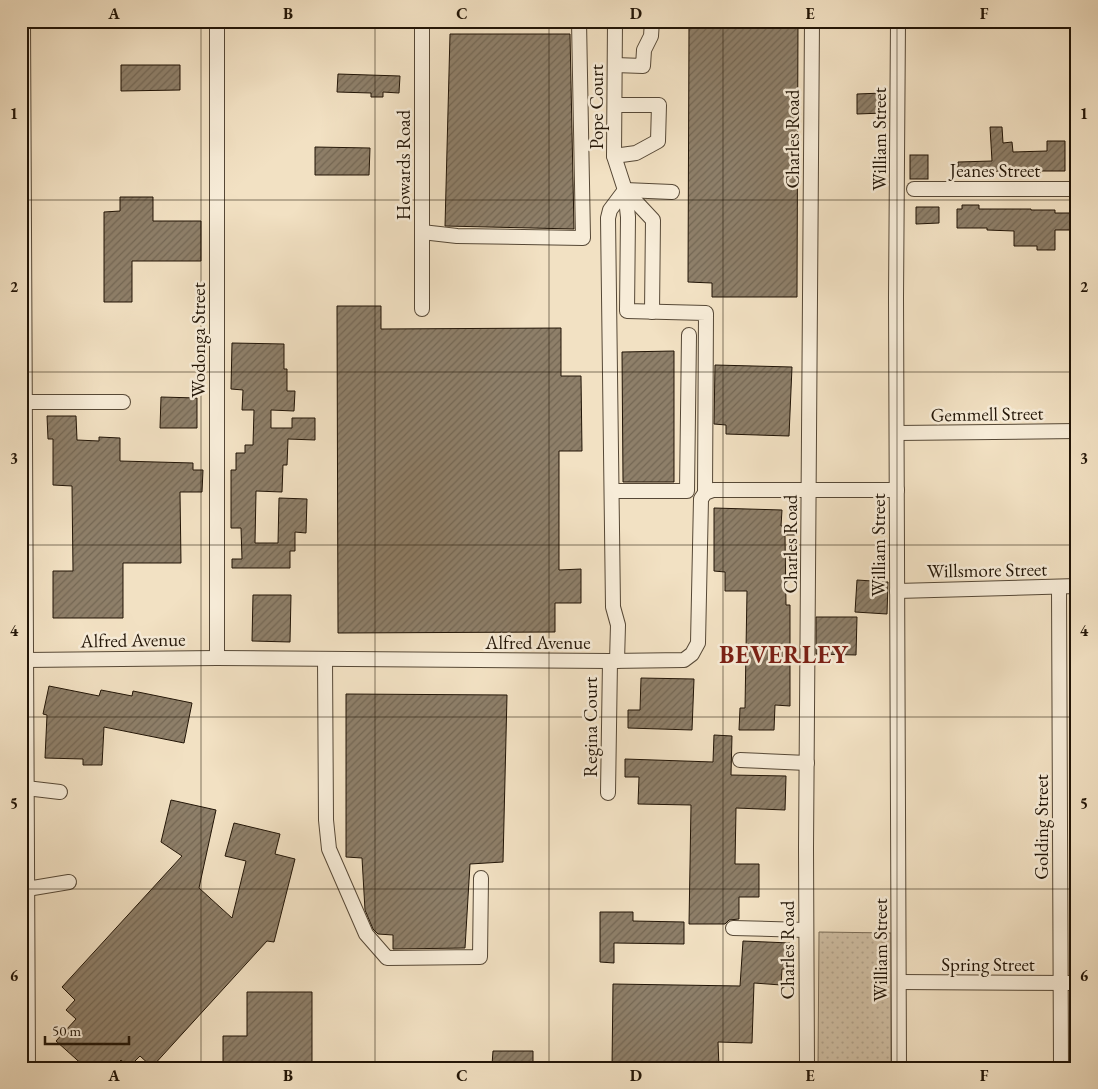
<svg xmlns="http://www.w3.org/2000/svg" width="1098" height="1089" font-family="'EB Garamond',serif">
<defs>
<pattern id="grass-dots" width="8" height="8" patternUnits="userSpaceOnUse" patternTransform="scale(1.25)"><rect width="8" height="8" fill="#cfbea3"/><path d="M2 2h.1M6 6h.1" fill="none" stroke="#b1a28b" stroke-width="1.8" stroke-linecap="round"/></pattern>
<pattern id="building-hatch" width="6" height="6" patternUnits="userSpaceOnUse" patternTransform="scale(1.25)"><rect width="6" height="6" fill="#8e7f69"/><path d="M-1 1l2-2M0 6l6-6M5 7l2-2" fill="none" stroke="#746754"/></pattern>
</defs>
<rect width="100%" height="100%" fill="#f2e1c3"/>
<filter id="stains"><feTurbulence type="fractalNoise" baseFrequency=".004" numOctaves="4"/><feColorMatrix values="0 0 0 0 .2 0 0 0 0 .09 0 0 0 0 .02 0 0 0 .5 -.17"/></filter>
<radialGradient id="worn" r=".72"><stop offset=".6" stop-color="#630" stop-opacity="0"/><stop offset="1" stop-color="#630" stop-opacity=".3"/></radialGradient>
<path fill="url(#grass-dots)" stroke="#786a55" d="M819 932 891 933V1068H818Z"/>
<g fill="url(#building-hatch)" stroke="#221507">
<path d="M689 21H798L797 297H712V283L688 282Z"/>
<path d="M450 34H570L574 229 445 226Z"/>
<path d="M121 65H180V90L121 91Z"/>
<path d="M338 74 400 76 399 93 383 92V97H371V93L337 92Z"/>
<path d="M883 93 884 113 857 114V94Z"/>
<path d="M990 127H1002L1003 143 1012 142 1013 152 1047 151V141H1065V171H1040V175L1022 176V170L984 172V177H958V162L992 161Z"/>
<path d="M315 147 370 148 369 175H315Z"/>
<rect x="910" y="155" width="18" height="24"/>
<path d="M120 197H153V221H201V261H132V302H104V212L120 211Z"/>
<path d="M962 205H979V209H1031V210H1055V213H1077V230H1055V250H1037V246H1014V231L987 230V228H957V209H962Z"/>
<path d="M916 207H939V223L916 224Z"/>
<path d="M337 306H381V329L561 328V376H581L582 451H559V570L581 569V603H555V632L338 633Z"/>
<path d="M232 343 284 344V369H287V391H295L294 411 271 410V428H292V418H315V440L288 439 287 465H283L282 492 256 491 255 543H278L279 498 307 499 306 533 295 532V551H290V568H232V559H242L241 528H231V470H236V453H245V445H253L254 410H242L243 390 231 389Z"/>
<path d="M674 351V482H623L622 352Z"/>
<path d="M715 365 792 367 789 436 726 434V425L714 424Z"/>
<path d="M161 397 197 398V428H160Z"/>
<path d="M47 416H76L77 440 99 441V437L120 438V461L193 463V470H203L202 492H180L181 563H123V618H53V571H73L72 486 53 485V439H48Z"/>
<path d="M714 508 782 510 781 526H797V535H785L786 605H790V706L775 705 774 730H739L740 708H745L747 591H725V572L714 571Z"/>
<path d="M857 580 888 582 887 614 855 612Z"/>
<path d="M253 595H291L290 642 252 641Z"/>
<path d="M816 617H857L856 655 816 654Z"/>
<path d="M641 678 694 679 692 730 628 728V710H640Z"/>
<path d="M49 686 99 696 101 690 132 696 133 691 192 703 184 743 104 727 102 765H83V759L45 758 47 715 43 714Z"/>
<path d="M346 694 507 695 503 862 470 864 465 948 393 949V935L378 934 373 929 365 910 362 858 346 857Z"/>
<path d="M714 735 732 736 731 775 786 776 785 810 736 808 735 864H759V897H739V919L729 920 725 924H689L691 805 638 804 639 777H625V759L713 762Z"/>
<path d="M171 800 216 810 199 888 232 918 246 861 225 856 234 823 280 834 275 854 295 859 274 942 267 941 152 1067 140 1056 129 1067 121 1060 113 1068H86L56 1041 76 1019 66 1010 75 1000 62 987 182 856 161 842Z"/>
<path d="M600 912H633V921L684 922V944L614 943V963L600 962Z"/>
<path d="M743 941 790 943 789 969H782L781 985 754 983 752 1043 718 1042 719 1068H612L613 984 740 986Z"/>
<path d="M247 992H312V1068H223V1036H247Z"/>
<path d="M493 1051H533V1066L492 1065Z"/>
</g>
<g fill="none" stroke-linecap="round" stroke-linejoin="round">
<g stroke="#564836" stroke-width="16">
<g id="minor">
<path d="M23 21 28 1068"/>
<path d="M217 21V658"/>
<path d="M615 21 614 156 625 190 628 217 627 311 706 313 705 493"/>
<path d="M898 21 896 298 899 1068"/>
<path d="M615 65 643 66 644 50 651 36 652 21"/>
<path d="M614 156 636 153 658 141 659 105H615"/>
<path d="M914 189H1077"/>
<path d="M625 190 653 220 652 312"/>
<path d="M625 190 672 192"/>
<path d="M422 232 457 236 583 238 579 21"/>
<path d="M422 309V21"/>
<path d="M26 402H123"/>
<path d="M897 433 1077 431"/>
<path d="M612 491H687L689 335"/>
<path d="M1059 587 1061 1068"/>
<path d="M897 591 1077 586"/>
<path d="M325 659 326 820 329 849 366 934 387 958 480 957 481 878"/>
<path d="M26 660 217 658 610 661 684 660 692 654 698 643 701 499 705 493 713 490H897"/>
<path d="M617 661 618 625 613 607 608 218 610 210 625 190"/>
<path d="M740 760 807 763"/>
<path d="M26 788 60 792"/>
<path d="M608 793 610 661"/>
<path d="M27 889 69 882"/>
<path d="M733 928 806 930"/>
<path d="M899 982 1077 983"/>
<path d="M807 1068 806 848 812 21"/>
</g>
</g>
<use href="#minor" stroke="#f7ecd8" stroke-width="14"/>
</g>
<path fill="none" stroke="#221507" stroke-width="1" stroke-opacity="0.55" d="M201 21V1068M375 21V1068M549 21V1068M723 21V1068M897 21V1068M21 200H1077M21 372H1077M21 545H1077M21 717H1077M21 889H1077"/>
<g text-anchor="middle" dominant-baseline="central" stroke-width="5" stroke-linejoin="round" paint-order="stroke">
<g font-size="19" fill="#221507" stroke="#f7ecd8">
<text transform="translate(596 107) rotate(-90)">Pope Court</text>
<text transform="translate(792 139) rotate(-90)">Charles Road</text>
<text transform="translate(879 139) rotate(-90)">William Street</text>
<text transform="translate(403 165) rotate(-90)">Howards Road</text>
<text x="995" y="170">Jeanes Street</text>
<text transform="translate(198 340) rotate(-90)">Wodonga Street</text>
<text transform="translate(987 414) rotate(-1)">Gemmell Street</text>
<text transform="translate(790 544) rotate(-90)">Charles Road</text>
<text transform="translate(878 545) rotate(-90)">William Street</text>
<text transform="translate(987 570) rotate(-1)">Willsmore Street</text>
<text transform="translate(133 640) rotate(-1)">Alfred Avenue</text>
<text x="538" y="642">Alfred Avenue</text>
<text transform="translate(590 727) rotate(-90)">Regina Court</text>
<text transform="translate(1041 827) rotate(-90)">Golding Street</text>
<text transform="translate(787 950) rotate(-90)">Charles Road</text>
<text transform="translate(880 950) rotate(-90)">William Street</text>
<text x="988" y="964">Spring Street</text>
</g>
<g font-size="24" font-weight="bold" letter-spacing="1" fill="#7a1f14" stroke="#f7ecd8">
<text x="784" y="654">BEVERLEY</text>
</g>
</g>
<rect width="1098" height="1089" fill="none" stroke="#f2e1c3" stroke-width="55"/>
<path d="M45 1036v8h84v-8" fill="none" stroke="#221507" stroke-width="2.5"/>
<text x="52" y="1036" font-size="15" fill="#221507" stroke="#f7ecd8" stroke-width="4" paint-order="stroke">50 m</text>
<rect x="28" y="28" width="1042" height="1034" fill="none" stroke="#221507" stroke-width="2"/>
<g font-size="16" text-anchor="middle" font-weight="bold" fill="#221507">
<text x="114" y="19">A</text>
<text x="288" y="19">B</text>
<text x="462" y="19">C</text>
<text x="636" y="19">D</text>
<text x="810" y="19">E</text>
<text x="984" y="19">F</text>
<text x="14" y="119">1</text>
<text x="1084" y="119">1</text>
<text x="14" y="292">2</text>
<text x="1084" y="292">2</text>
<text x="14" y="464">3</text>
<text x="1084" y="464">3</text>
<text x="14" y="636">4</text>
<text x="1084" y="636">4</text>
<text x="14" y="809">5</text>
<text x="1084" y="809">5</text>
<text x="14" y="981">6</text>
<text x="1084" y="981">6</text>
<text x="114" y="1081">A</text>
<text x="288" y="1081">B</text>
<text x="462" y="1081">C</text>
<text x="636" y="1081">D</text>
<text x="810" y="1081">E</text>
<text x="984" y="1081">F</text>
</g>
<rect width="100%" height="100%" filter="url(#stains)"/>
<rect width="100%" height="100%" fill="url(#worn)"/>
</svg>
